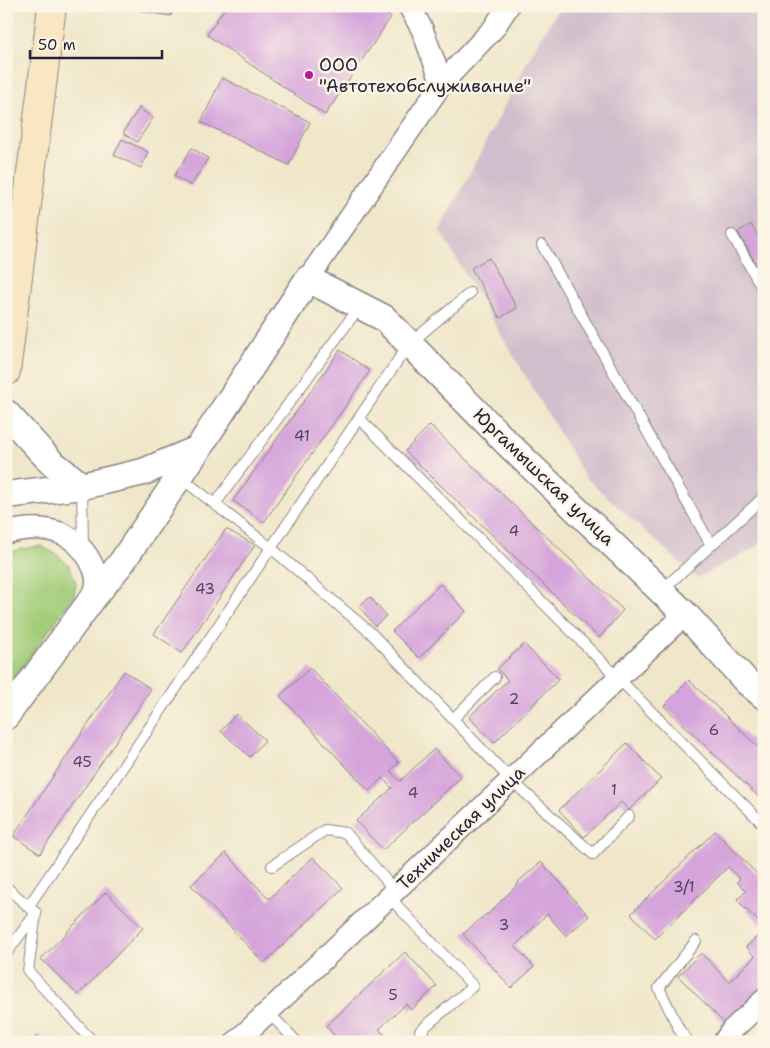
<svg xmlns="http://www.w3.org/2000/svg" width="770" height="1048" font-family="'Shantell Sans',sans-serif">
<rect width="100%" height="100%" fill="#fcf5e5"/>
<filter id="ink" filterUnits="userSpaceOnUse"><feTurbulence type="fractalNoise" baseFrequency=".02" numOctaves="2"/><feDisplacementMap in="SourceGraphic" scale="10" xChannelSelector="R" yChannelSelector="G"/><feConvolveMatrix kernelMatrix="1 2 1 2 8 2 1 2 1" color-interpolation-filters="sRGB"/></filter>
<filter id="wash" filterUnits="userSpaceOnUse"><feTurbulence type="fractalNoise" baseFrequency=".0096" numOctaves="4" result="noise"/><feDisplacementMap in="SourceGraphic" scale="20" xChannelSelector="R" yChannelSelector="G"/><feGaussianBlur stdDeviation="1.12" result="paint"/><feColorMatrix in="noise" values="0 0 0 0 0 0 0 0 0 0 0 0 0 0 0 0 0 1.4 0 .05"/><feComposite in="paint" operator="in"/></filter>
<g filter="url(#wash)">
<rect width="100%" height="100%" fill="#f0e7cb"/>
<path fill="#d1bdcc" d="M561 6H764V543L697 578 585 477 440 231 536 45Z"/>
<path fill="#a2cd79" stroke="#62785a" d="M41 546 56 554 69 565 76 583 74 596 6 689V554L21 549Z"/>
<g id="blocks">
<g fill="#d5a4db">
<path d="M120 6H173L171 16 120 7Z"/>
<path d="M226 6H375L391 17 325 115 207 35Z"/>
<path d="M222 78 310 122 289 165 201 122Z"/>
<path d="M139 108 153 118 137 142 123 133Z"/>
<path d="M122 139 148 152 141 168 114 155Z"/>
<path d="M192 148 208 158 191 186 174 176Z"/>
<path d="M751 224 764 247V278L738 232Z"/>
<path d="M489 258 517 308 500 318 471 268Z"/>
<path d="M340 350 370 371 264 522 233 501Z"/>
<path d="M430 425 623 610 599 638 405 451Z"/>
<path d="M226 529 255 545 182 653 154 634Z"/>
<path d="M440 584 466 611 419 658 392 631Z"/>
<path d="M370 597 386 616 375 626 359 606Z"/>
<path d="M524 644 559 679 494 743 469 717 508 680 497 669Z"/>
<path d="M310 668 399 763 390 771 400 781 434 749 461 777 383 850 356 821 392 788 382 778 369 791 280 696Z"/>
<path d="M124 671 151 689 40 854 13 836Z"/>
<path d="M689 680 764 753V802L664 706Z"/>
<path d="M236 714 265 740 250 757 221 731Z"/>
<path d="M627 743 661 779 629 810 621 802 584 837 559 810Z"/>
<path d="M715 831 760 877 764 874V927L737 900 746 891 737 882 740 879 728 867 655 939 631 914Z"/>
<path d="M226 853 269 899 313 857 343 888 264 963 191 885Z"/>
<path d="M541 862 569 892 568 893 589 916 566 936 547 914 515 946 534 967 511 988 463 934 486 914 487 915 519 883 518 882Z"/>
<path d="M106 892 143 928 78 995 41 959Z"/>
<path d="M764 930V984L724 1023 678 976 701 953 729 982 755 956 746 947Z"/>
<path d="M405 952 437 986 411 1010 406 1004 379 1029 390 1042H340L326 1026Z"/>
<path d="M38 1035 44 1042H31Z"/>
</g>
</g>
</g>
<g filter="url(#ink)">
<use href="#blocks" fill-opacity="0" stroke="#898483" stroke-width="1"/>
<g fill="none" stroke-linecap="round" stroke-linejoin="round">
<g stroke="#898483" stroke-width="12">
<g id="service">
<path d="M732 235 764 291"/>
<path d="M542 245 711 545"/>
<path d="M359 418 618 678 764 825"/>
<path d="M180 477 271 548 371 633 511 780 593 854 629 816"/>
<path d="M82 486 83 547"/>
<path d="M215 504 360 306"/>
<path d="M662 590 764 497"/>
<path d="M453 719 495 677"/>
<path d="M272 866 325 830 346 833 395 891"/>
<path d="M6 887 36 913 6 954"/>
<path d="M389 897 473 986 420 1031 429 1042"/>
<path d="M28 907 409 344 470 293"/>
<path d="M36 913 28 971 93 1042"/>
<path d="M268 1012 297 1042"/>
<path d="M689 1042 680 1031 659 988 696 941"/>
</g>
</g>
<g stroke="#898483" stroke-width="24">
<g id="minor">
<path d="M409 6 422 29 442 83"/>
<path d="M308 279 442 83 494 28 508 6"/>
<path d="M6 533C23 528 43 527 60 533 77 539 92 558 96 576 98 583 95 591 93 598"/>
<path d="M236 1042 268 1012 685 614"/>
<path d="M724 1042 732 1030 764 1000"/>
</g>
</g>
<g stroke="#898483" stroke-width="29">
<g id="tertiary">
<path d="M6 413 51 462 82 486"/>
<path d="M6 495 82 486 143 472 198 449"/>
<path d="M6 716 93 598 122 562 198 449 308 279 384 318 507 443 685 614 747 682 764 696"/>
</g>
</g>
<g stroke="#898483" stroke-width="30">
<path id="secondary" d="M6 372 52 6"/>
</g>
<use href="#service" stroke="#fff" stroke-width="10"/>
<use href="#minor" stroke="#fff" stroke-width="21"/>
<use href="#tertiary" stroke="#fff" stroke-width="26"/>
<use href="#secondary" stroke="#f9e7c3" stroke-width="28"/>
</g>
</g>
<circle fill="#b5179e" stroke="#fcf5e5" stroke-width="2" cx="309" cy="75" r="5"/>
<g text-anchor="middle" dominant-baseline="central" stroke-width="5" stroke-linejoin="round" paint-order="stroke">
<g font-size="15" fill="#4f4263">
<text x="302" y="436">41</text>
<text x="514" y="531">4</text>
<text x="205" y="589">43</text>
<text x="514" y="699">2</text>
<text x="714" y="730">6</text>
<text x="82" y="762">45</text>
<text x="614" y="790">1</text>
<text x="413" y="793">4</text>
<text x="684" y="887">3/1</text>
<text x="504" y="925">3</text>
<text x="393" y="995">5</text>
</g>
<g font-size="18" fill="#22223b" stroke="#fcf5e5" text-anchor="start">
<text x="319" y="65">ООО<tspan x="319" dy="21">"Автотехобслуживание"</tspan></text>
</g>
<g font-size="18" fill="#22223b" stroke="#fcf5e5">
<text transform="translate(544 477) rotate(44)">Юргамышская улица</text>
<text transform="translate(461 828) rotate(-44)">Техническая улица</text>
</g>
</g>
<rect width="770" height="1048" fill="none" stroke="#fcf5e5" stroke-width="25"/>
<path d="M30 50v8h132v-8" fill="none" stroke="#22223b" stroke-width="2.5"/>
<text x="38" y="50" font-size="15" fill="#22223b" stroke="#fcf5e5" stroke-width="4" paint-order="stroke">50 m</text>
</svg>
